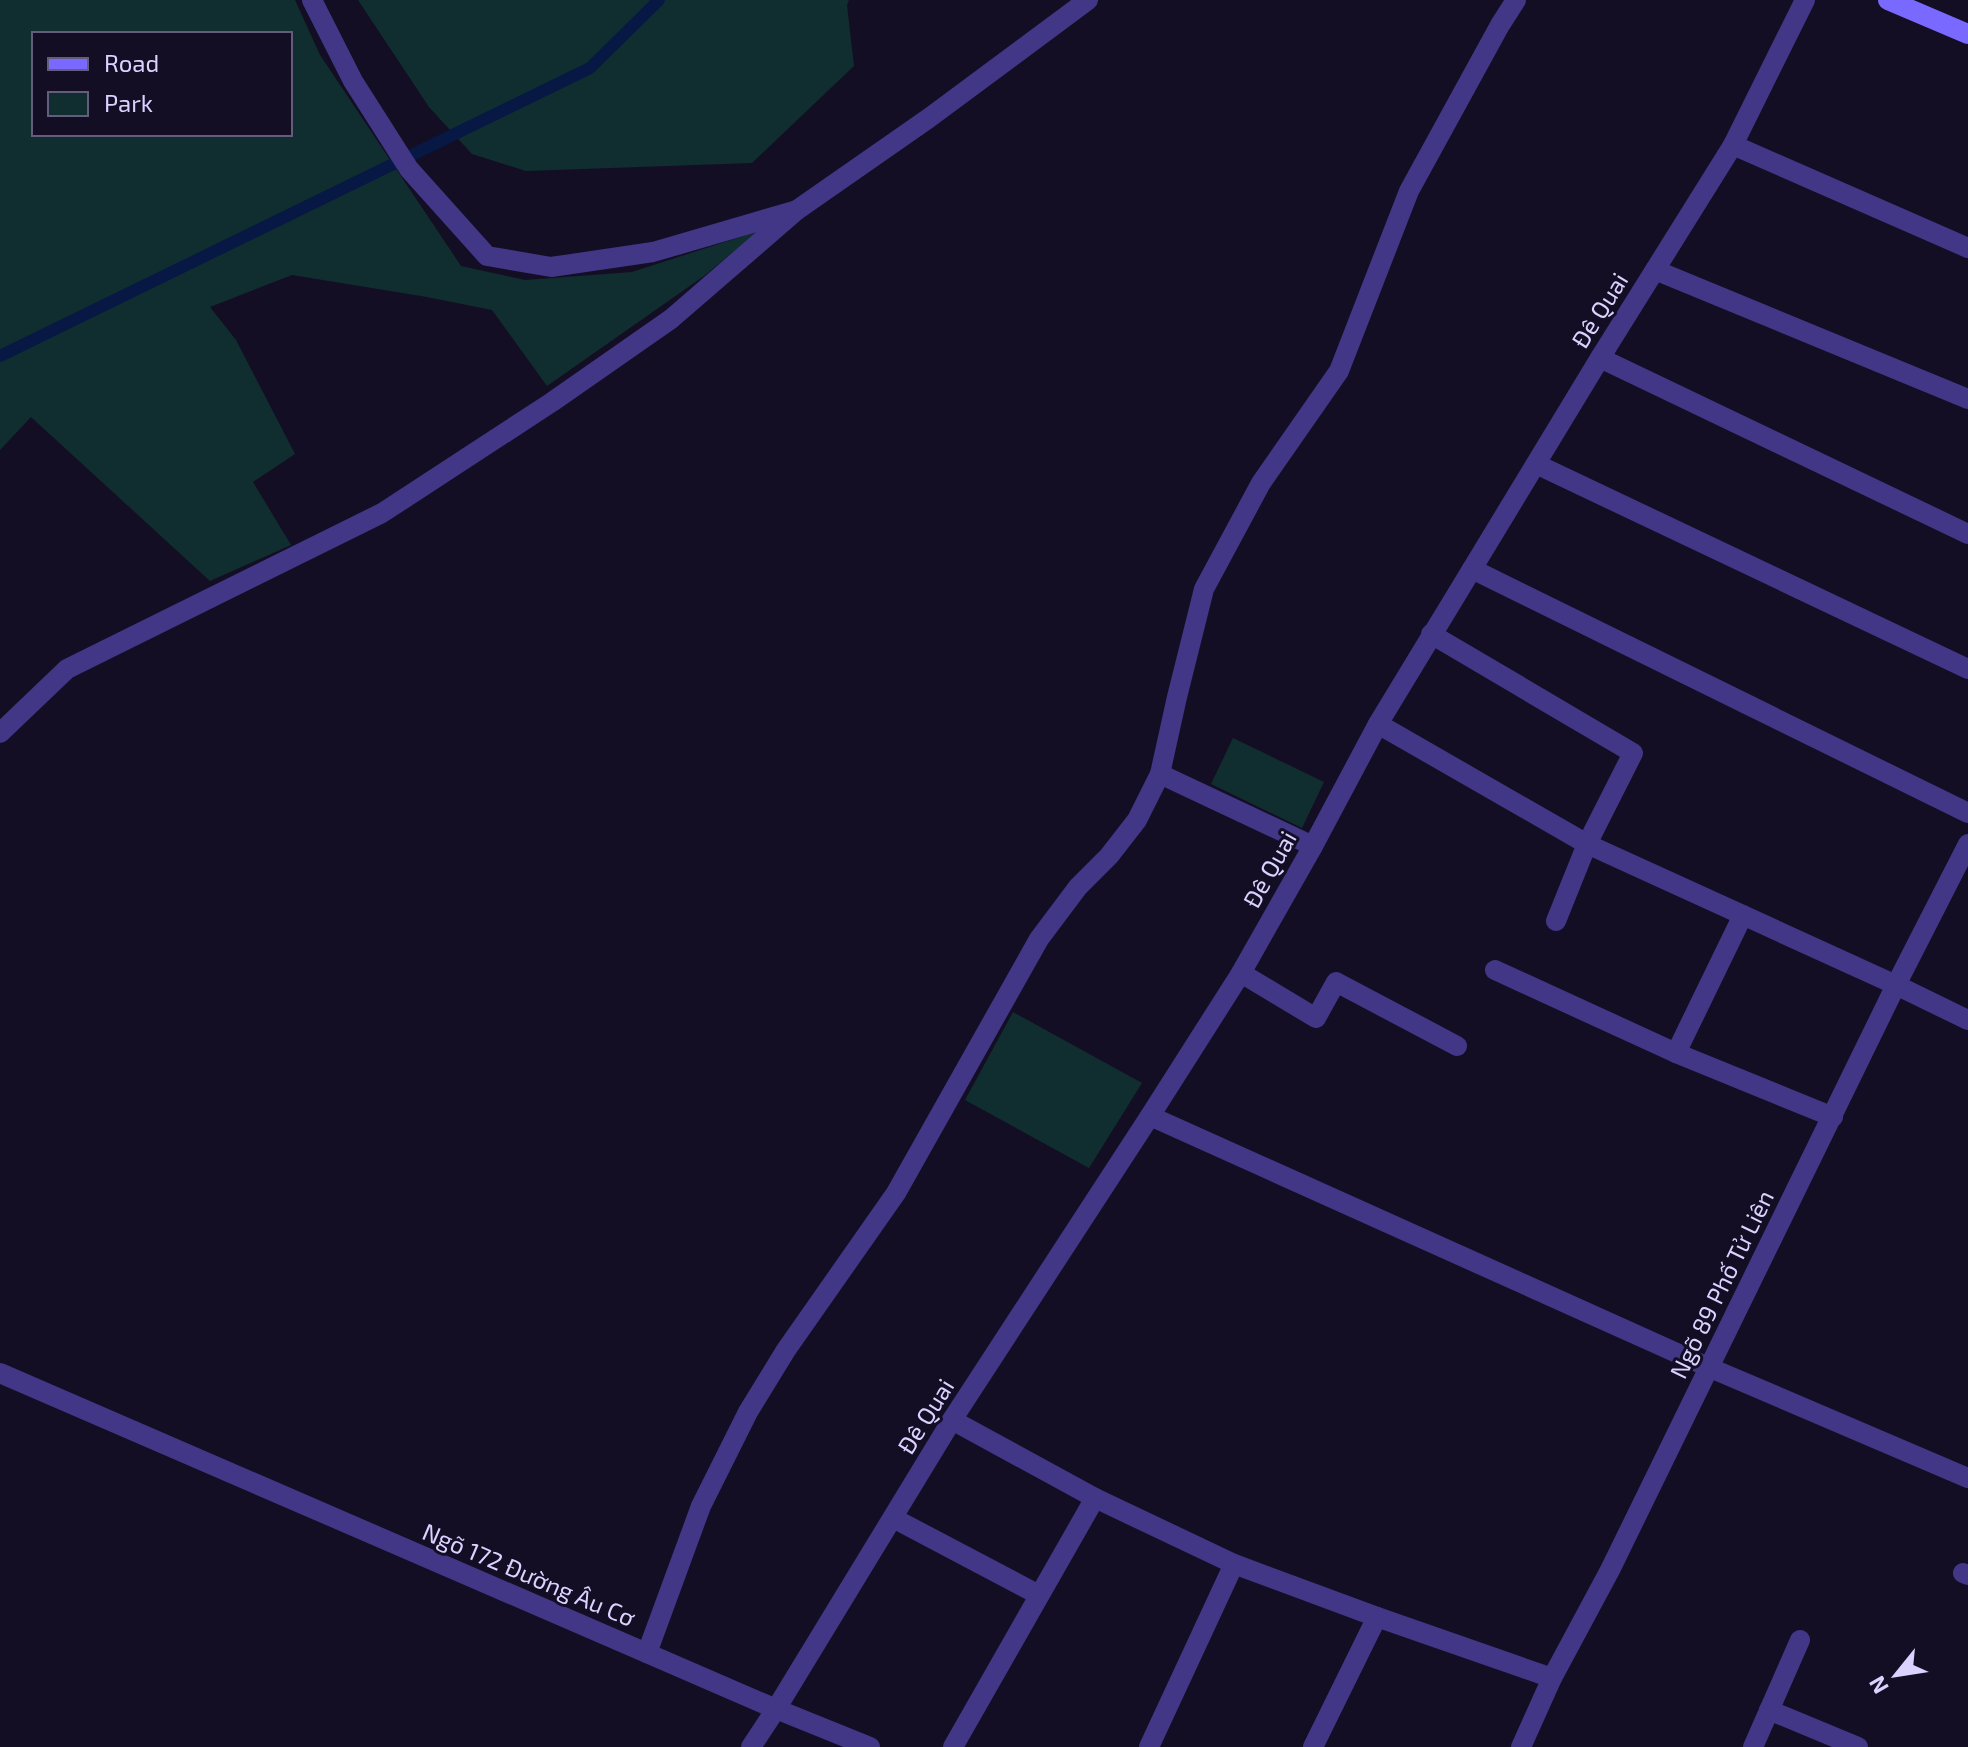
<svg xmlns="http://www.w3.org/2000/svg" width="1968" height="1747" font-family="'Exo 2',sans-serif">
<rect width="100%" height="100%" fill="#140e25"/>
<g fill="#102e2f" fill-rule="evenodd">
<path d="M0 0H295L320 55 461 266 525 280 632 272 759 231 704 276 547 386 492 310 427 297 292 275 210 307 236 340 295 454 253 482 291 545 210 581 31 417 0 450ZM34 34H290V134H34Z"/>
<path d="M358 0H849L847 5 854 66 752 163 526 171 472 154 429 107Z"/>
<path d="M1233 738 1324 782 1302 828 1211 784Z"/>
<path d="M1013 1012 1142 1083 1089 1168 965 1100Z"/>
</g>
<g fill="none" stroke-linecap="round" stroke-linejoin="round">
<path stroke="#081844" stroke-width="12" d="M0 356 590 68 659 0"/>
<g stroke="#413786" stroke-width="20">
<path d="M1733 145 1968 248"/>
<path d="M1655 270 1968 399"/>
<path d="M1600 358 1968 534"/>
<path d="M0 733 67 669 382 513 552 402 671 319 797 210 929 118 1088 0"/>
<path d="M1160 774 1313 846"/>
<path d="M0 1373 776 1709"/>
<path d="M647 1653 701 1506 748 1412 786 1350 896 1193 1039 939 1078 887 1109 856 1137 820 1160 774 1177 697 1204 589 1261 483 1339 371 1409 191 1500 25 1516 0"/>
<path d="M1753 1747 1800 1640"/>
</g>
<g stroke="#413786" stroke-width="20">
<path d="M312 0 353 81 409 169 487 256 551 267 653 252 797 210"/>
<path d="M1536 464 1968 669"/>
<path d="M1472 569 1968 813"/>
<path d="M1431 634 1633 753 1587 844 1556 921"/>
<path d="M1378 724 1587 844 1896 985 1968 1020"/>
<path d="M1495 970 1676 1053 1833 1117"/>
<path d="M1241 973 1316 1018 1336 982 1457 1046"/>
<path d="M1676 1053 1743 915"/>
<path d="M1150 1116 1708 1367 1968 1478"/>
<path d="M952 1420 1095 1498 1234 1564 1377 1617 1552 1678"/>
<path d="M893 1518 1039 1595"/>
<path d="M1963 1573 1968 1575"/>
<path d="M776 1709 870 1747"/>
<path d="M1769 1710 1858 1747"/>
<path d="M751 1747 776 1709 952 1420 1150 1116 1241 973 1313 846 1378 724 1600 358 1733 145 1805 0"/>
<path d="M953 1747 1095 1498"/>
<path d="M1149 1747 1234 1564"/>
<path d="M1313 1747 1377 1617"/>
<path d="M1521 1747 1552 1678 1610 1570 1896 985 1968 844"/>
</g>
<path stroke="#7a69ff" stroke-width="20" d="M1888 0 1968 34"/>
</g>
<g text-anchor="middle" dominant-baseline="central" stroke-width="6" stroke-linejoin="round" paint-order="stroke">
<g font-size="24" fill="#dbd2ff" stroke="#140e25">
<text transform="translate(1599 310) rotate(-58)">Đê Quai</text>
<text transform="translate(1269 869) rotate(-61)">Đê Quai</text>
<text transform="translate(1721 1284) rotate(-64)">Ngõ 89 Phố Tử Liên</text>
<text transform="translate(925 1416) rotate(-58)">Đê Quai</text>
<text transform="translate(529 1574) rotate(23)">Ngõ 172 Đường Âu Cơ</text>
</g>
</g>
<rect x="32" y="32" width="260" height="104" fill="#140e25" stroke="#645c7c" stroke-width="2"/>
<rect x="48" y="58" width="40" height="12" fill="#7a69ff" stroke="#645c7c" stroke-width="2"/>
<text x="104" y="72" font-size="24" fill="#dbd2ff">Road</text>
<rect x="48" y="92" width="40" height="24" fill="#102e2f" stroke="#645c7c" stroke-width="2"/>
<text x="104" y="112" font-size="24" fill="#dbd2ff">Park</text>
<g transform="translate(1896 1675) rotate(240)" stroke="#140e25" stroke-width="6" paint-order="stroke">
<path d="M0-6L14 30L0 20L-14 30Z" fill="#dbd2ff"/>
<text y="-12" font-size="22" font-weight="bold" text-anchor="middle" fill="#dbd2ff">N</text>
</g>
</svg>
